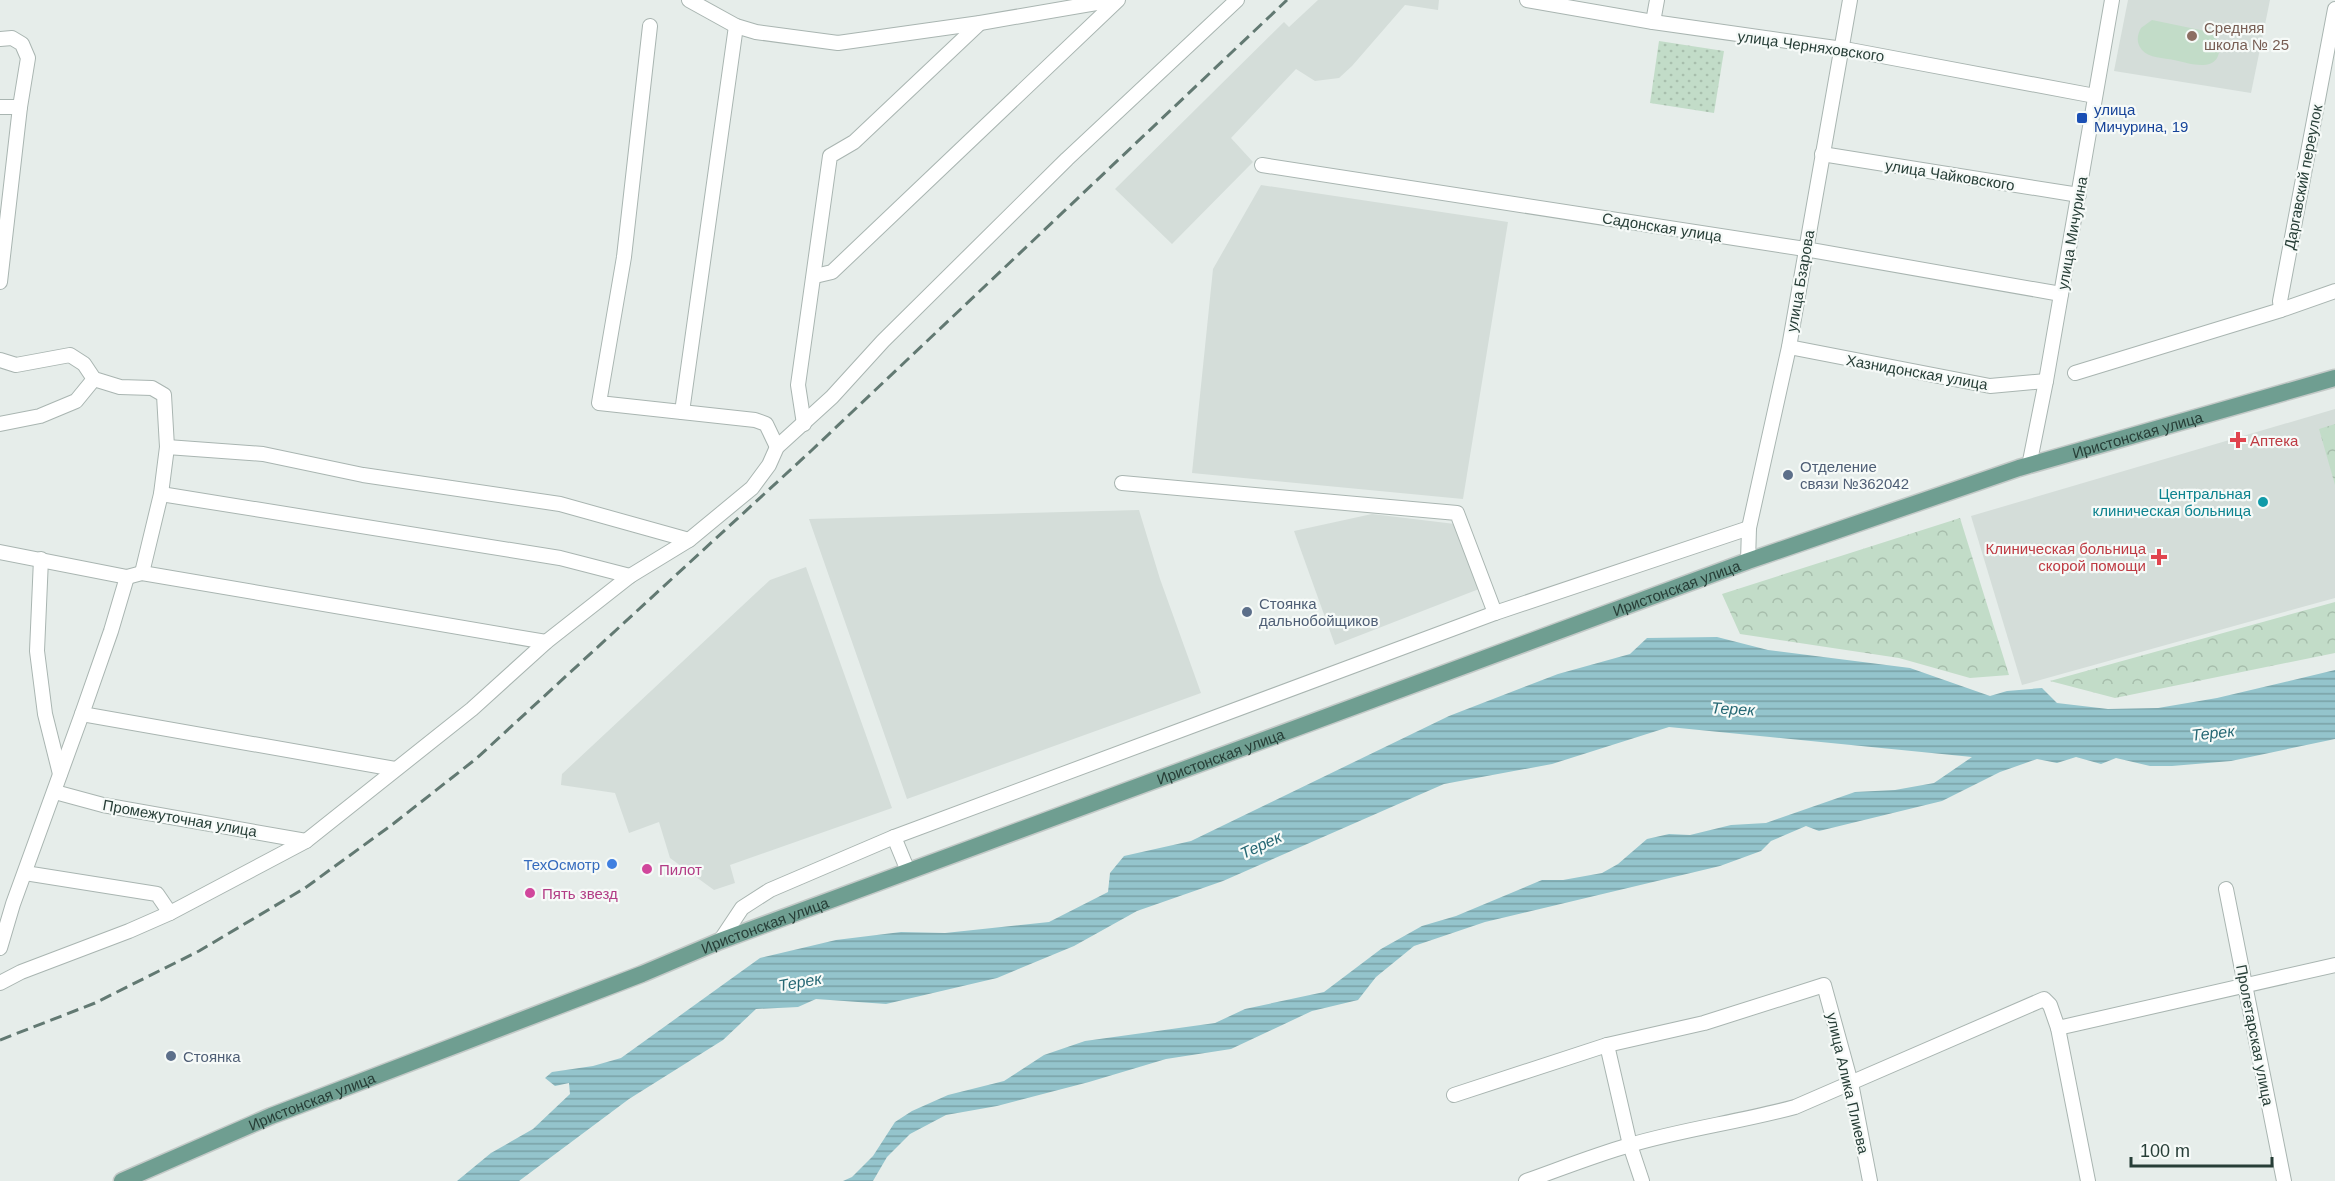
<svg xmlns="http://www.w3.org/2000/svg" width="2335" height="1181" font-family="Arial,sans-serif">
<defs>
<pattern id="forest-crowns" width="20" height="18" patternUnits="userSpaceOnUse" patternTransform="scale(1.5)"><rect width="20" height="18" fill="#c2dcc8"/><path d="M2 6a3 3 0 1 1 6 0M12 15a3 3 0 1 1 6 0" fill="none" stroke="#a7beac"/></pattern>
<pattern id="park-dots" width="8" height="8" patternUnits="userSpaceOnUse" patternTransform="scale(1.5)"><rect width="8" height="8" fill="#c2dcc8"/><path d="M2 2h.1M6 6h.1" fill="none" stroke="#a7beac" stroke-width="1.8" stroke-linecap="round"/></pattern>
<pattern id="water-rules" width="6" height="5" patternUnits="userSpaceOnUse" patternTransform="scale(1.5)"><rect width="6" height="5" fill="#94c4cc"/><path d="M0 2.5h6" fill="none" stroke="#79a1a6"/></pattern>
</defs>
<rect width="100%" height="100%" fill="#e6edea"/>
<g fill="#d4ddd9">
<path d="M1318 0H1439L1438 10 1405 5 1352 66 1339 78 1315 81 1296 69 1231 138 1253 162 1172 244 1115 189 1284 22 1289 27Z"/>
<path d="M2128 0H2270L2251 93 2114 71Z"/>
<path d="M1261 185 1508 222 1463 499 1192 473 1213 269Z"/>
<path d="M2335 409V598L2022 685 1971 516Z"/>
<path d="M1139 510 1160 579 1201 693 907 799 809 519Z"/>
<path d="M1372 514 1455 524 1479 589 1335 645 1294 531Z"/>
<path d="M806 567 892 808 730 865 735 883 714 890 670 858 659 822 629 833 615 793 561 785 562 774 770 580Z"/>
</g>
<path fill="#c2dcc8" d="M2152 20 2210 32 2219 42C2223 75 2192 64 2174 60 2164 58 2149 58 2142 50 2136 43 2137 35 2141 28Z"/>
<g fill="url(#forest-crowns)">
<path d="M2335 424V485L2319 429Z"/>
<path d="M1960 518 2009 675 1970 678 1899 658 1740 634 1722 594Z"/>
<path d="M2335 602V653L2115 698 2050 681Z"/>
</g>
<path fill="url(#park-dots)" d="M1659 41 1724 51 1714 113 1650 103Z"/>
<path fill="url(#water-rules)" d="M1717 637 1768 650 1910 668 1990 696 2007 691 2042 688 2057 703 2108 709 2158 708 2217 698 2335 670V739L2231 761 2172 766H2150L2116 758 2101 764 2076 757 2057 763 2037 759 2000 772 1942 801 1819 831 1806 826 1771 841 1761 851 1720 866 1485 922 1414 946 1376 977 1358 1000 1312 1011 1231 1049 1166 1059 1089 1082 997 1106 946 1115 910 1134 887 1157 873 1181H843L852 1177 873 1156 895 1122 912 1111 948 1095 1004 1081 1044 1055 1085 1041 1215 1023 1245 1009 1324 992 1381 949 1422 926 1456 916 1542 880H1563L1602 873 1618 864 1647 839 1669 834 1690 835 1731 825 1766 823 1855 792 1895 790 1934 783 1972 757 1669 727 1552 764 1444 784 1223 881 1137 911 1074 946 997 978 886 1004 816 999 798 1007 756 1009 723 1040 629 1099 519 1181H457L491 1153 533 1129 570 1094 569 1083 555 1086 545 1078 552 1072 593 1066 621 1058 760 958 836 940 901 932 945 933 1049 922 1108 892 1110 873 1124 856 1191 841 1449 716 1558 674 1630 654 1647 638Z"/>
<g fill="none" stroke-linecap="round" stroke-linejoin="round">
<g stroke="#a9b5b1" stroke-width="16">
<g id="minor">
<path d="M689 0 736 26 756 32 838 43 980 23 1114 0"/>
<path d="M1527 0 1653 22 1850 50 2095 96"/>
<path d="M1653 22 1657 0"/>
<path d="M650 26 624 257 599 403 755 420 766 424 777 447"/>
<path d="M0 39 12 38 22 44 28 58 20 107 0 282"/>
<path d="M0 107H20"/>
<path d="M1822 154 2079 195"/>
<path d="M1262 165 1805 249 2061 294"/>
<path d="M815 276 832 272 1118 0"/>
<path d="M2281 310 2280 301 2335 9"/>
<path d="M1789 347 1990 386 2046 381"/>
<path d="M0 360 16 365 70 355 84 364 94 379 120 387 152 388 164 395 167 447 161 494 142 573"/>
<path d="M2075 373 2281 310 2335 291"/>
<path d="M682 412 736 26"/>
<path d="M0 424 40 416 76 401 94 379"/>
<path d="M804 424 798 385 830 156 854 142 980 23"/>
<path d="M167 447 263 454 363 475 560 504 689 540"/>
<path d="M2029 466 2046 381 2112 0"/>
<path d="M1122 483 1457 513 1495 613"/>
<path d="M161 494 560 558 630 576"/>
<path d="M0 552 127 577 142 573 546 642"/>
<path d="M41 559 37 651 45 714 60 774"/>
<path d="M1748 561 1749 528 1789 347 1850 0"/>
<path d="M82 714 395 769"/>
<path d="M55 792 103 805 306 841"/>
<path d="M894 837 908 871"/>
<path d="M25 873 157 894 170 913"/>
<path d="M2226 889 2284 1181"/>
<path d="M720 941 742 908 770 890 894 837 1495 613 1749 528"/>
<path d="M0 948 13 904 82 714 111 631 127 577"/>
<path d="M0 983 21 972 129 931 170 913 306 841 472 709 546 642 630 576 689 540 752 488 769 465 777 447 832 397 883 341 1067 159 1237 0"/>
<path d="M2058 1028 2088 1181"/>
<path d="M1607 1045 1630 1145 1642 1181"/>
<path d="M1454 1095 1607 1045 1704 1023 1824 985 1851 1083 1870 1181"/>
<path d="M1526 1181C1560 1169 1595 1155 1630 1145 1684 1129 1740 1122 1795 1107L2044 999 2050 1005 2058 1028 2335 965"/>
</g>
</g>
<g stroke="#c3c9c7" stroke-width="19">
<g id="major">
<path id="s1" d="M122 1181 271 1116 642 974 720 941 1748 561 2019 468 2335 378"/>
</g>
</g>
<use href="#minor" stroke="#fff" stroke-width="14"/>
<use href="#major" stroke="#6f9e91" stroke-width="16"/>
<path stroke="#627972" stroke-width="3" stroke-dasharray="12 6" stroke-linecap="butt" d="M0 1040 95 1003 199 951 305 888 393 824 477 758 812 450 1287 0"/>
</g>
<circle fill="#8d6e63" stroke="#f6faf8" stroke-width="2" cx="2192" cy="36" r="6"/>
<rect fill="#1a4fb4" stroke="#f6faf8" stroke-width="2" x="2076" y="112" width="12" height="12" rx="3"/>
<g fill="#e0444e" stroke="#f6faf8" stroke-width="2">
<path d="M2235 431h6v6h6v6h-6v6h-6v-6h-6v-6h6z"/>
<path d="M2156 548h6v6h6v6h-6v6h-6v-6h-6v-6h6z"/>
</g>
<g fill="#5c6f8a" stroke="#f6faf8" stroke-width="2">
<circle cx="1788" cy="475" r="6"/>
<circle cx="1247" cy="612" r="6"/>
<circle cx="171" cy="1056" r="6"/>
</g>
<circle fill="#0f9aa8" stroke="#f6faf8" stroke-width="2" cx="2263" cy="502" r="6"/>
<circle fill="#3f7fe0" stroke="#f6faf8" stroke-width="2" cx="612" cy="864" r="6"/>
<g fill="#d1479c" stroke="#f6faf8" stroke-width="2">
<circle cx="647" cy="869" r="6"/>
<circle cx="530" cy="893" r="6"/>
</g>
<g text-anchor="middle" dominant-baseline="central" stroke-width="4.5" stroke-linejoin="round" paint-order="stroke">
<g font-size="15" fill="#785e54" stroke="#f6faf8" text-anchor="start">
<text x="2204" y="27">Средняя<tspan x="2204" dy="17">школа № 25</tspan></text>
</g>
<g font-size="15" fill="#273e37" stroke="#f6faf8">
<text transform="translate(1811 46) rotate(8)">улица Черняховского</text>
<text transform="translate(1950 175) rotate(9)">улица Чайковского</text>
<text transform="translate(2303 177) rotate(-79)">Даргавский переулок</text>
<text transform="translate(1662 227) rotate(9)">Садонская улица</text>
<text transform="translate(2072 233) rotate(-80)">улица Мичурина</text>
<text transform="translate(1800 281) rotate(-80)">улица Бзарова</text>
<text transform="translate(1917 372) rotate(10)">Хазнидонская улица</text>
<text stroke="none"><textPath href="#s1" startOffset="2150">Иристонская улица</textPath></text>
<text stroke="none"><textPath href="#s1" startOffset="1664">Иристонская улица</textPath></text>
<text stroke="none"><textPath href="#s1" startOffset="1178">Иристонская улица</textPath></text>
<text transform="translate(180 818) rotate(10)">Промежуточная улица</text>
<text stroke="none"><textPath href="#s1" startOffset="692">Иристонская улица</textPath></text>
<text transform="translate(2255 1035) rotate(79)">Пролетарская улица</text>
<text transform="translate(1848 1083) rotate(77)">улица Алика Плиева</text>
<text stroke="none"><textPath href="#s1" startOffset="206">Иристонская улица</textPath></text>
</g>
<g font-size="15" fill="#164399" stroke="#f6faf8" text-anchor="start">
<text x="2094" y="109">улица<tspan x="2094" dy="17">Мичурина, 19</tspan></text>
</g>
<g font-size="15" fill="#be3a42" stroke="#f6faf8" text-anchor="start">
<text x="2250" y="440">Аптека</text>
<text x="2146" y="548" text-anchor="end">Клиническая больница<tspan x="2146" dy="17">скорой помощи</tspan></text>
</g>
<g font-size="15" fill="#4e5e75" stroke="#f6faf8" text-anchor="start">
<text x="1800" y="466">Отделение<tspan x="1800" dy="17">связи №362042</tspan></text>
<text x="1259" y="603">Стоянка<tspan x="1259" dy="17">дальнобойщиков</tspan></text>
<text x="183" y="1056">Стоянка</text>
</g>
<g font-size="15" fill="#0d838f" stroke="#f6faf8" text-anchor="end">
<text x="2251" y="493">Центральная<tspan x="2251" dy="17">клиническая больница</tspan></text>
</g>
<g font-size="15" fill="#366cbe" stroke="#f6faf8" text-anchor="end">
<text x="600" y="864">ТехОсмотр</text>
</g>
<g font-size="15" fill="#b23c85" stroke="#f6faf8" text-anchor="start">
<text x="659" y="869">Пилот</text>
<text x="542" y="893">Пять звезд</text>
</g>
<g font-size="16" font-style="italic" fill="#266874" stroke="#f6faf8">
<text transform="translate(1733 709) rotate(3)">Терек</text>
<text transform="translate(2213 733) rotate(-6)">Терек</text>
<text transform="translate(1261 845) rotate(-25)">Терек</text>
<text transform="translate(800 982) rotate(-10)">Терек</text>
</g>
</g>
<path d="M2131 1157v9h141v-9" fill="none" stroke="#273e37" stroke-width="3"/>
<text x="2140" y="1157" font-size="18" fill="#273e37" stroke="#f6faf8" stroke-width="4.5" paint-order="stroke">100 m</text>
</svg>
